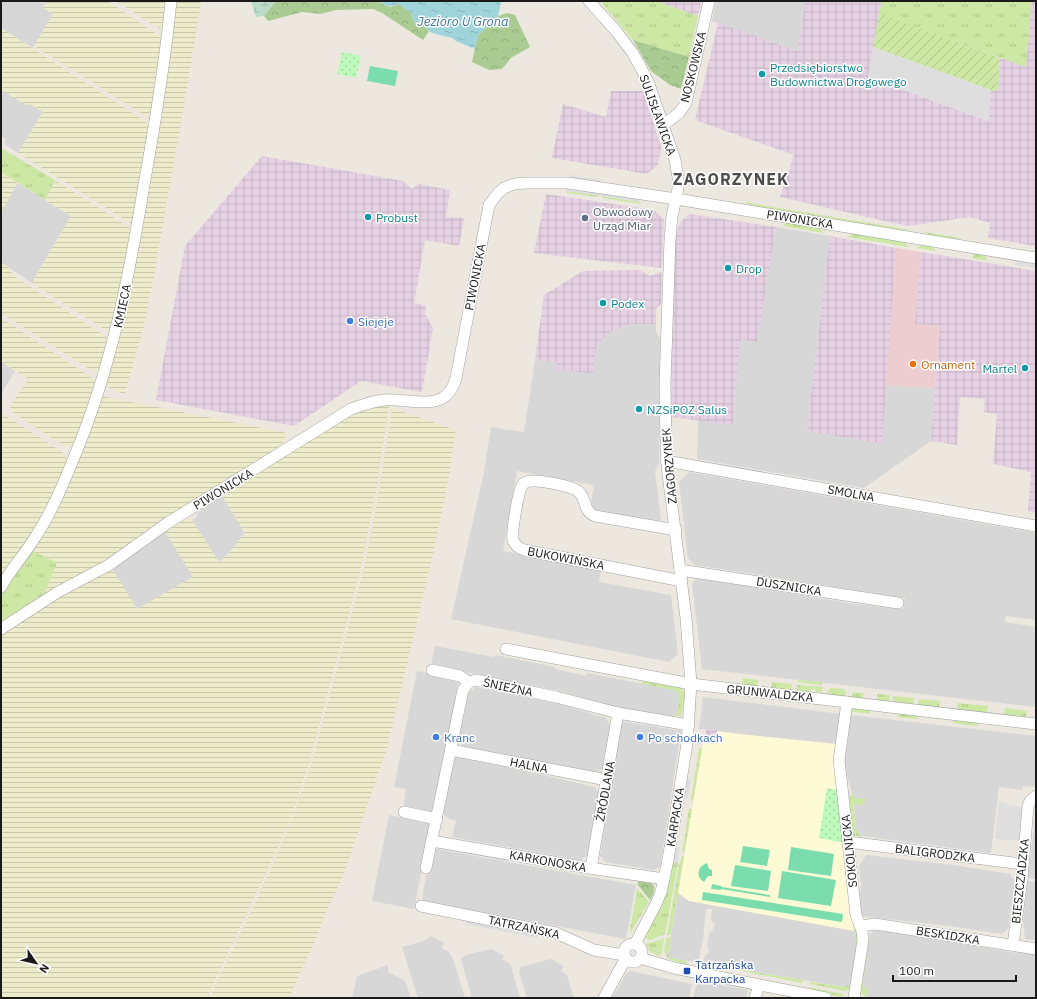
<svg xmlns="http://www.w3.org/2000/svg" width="1037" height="999" font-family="'IBM Plex Sans',sans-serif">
<defs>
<pattern id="industrial-grid" width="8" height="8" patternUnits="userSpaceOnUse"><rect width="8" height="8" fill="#e6d1e4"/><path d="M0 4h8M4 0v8" fill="none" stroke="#c5b3c3"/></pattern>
<pattern id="farmland-rules" width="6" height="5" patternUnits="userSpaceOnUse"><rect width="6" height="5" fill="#ecebca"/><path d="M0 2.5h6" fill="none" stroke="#cac9ad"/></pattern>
<pattern id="grass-tufts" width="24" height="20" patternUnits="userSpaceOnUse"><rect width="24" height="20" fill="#cde8a4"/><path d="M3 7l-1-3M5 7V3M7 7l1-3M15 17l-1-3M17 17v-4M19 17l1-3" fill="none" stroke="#afc68d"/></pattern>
<pattern id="forest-crowns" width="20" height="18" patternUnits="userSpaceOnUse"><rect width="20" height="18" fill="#aacc93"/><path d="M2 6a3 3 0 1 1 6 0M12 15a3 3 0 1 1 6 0" fill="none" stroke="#92af7e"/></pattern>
<pattern id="wetland-marsh" width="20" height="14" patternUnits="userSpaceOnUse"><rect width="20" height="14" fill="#bcdbc9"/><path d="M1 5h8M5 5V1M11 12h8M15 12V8" fill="none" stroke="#a1bbac"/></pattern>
<pattern id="park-dots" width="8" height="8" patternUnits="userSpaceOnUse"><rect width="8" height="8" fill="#bcf9ba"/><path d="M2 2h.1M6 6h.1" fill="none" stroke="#a1d59f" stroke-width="1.8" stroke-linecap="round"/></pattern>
<pattern id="garden-furrows" width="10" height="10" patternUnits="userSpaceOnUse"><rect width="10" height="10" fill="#cde8a4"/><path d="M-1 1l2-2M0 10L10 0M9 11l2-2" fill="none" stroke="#afc68d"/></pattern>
<pattern id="water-ripples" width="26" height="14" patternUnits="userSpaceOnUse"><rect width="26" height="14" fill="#9fd4db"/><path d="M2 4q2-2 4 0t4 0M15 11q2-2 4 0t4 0" fill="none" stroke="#88b5bb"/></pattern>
</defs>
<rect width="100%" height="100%" fill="#ece7df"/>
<g fill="#d8d7d7">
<path d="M1 1H47L43 8 53 14 33 48 1 28Z"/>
<path d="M716 1H805L798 51 712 21Z"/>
<path d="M1 90 27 105 30 104 43 112 18 153 5 144 4 142 6 139 1 136Z"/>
<path d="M17 183 71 216 34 279 33 284 1 262V212Z"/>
<path d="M776 227 830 236 807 431 881 443 886 385 935 388 931 441 864 488 697 459 698 420 733 425 740 339 757 341Z"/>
<path d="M631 324H656V332L660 339 659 465 655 471 661 520 655 522 590 509 594 485 517 471 503 551 601 570 599 582 671 595 678 654 669 662 451 619 484 472 491 427 524 432 535 360 557 362 556 370 596 346 608 333Z"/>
<path d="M1 362 15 371 1 394Z"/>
<path d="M689 472 1036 533V620L1006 616 1005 622 1036 627V707L702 669 692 584 697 578 855 604 903 609 905 598 695 565 688 558 679 482Z"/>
<path d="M222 496 245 533 230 552 219 562 192 520 197 517V513Z"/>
<path d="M165 532 194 577 137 609 111 567Z"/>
<path d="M435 646 494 657 495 655 555 667V669L586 676 587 673 674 690 679 694 678 714 673 716 624 709 560 691 431 665Z"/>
<path d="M417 671 459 679 433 815 403 809 406 789 394 787Z"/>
<path d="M476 687 554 703 606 718 610 726 603 768 596 773 463 747 459 739 469 692Z"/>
<path d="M703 697 841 714 854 931 857 938V945L851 984 844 987 703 963 705 955 708 954 709 948 707 946 709 933 713 931 715 924 711 920 712 909H706L703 940 698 962 670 958 668 954 703 743 715 744 717 731 699 729Z"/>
<path d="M851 715 1036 736V787L1023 786 1022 790 999 787 991 853 861 836 856 829 853 798 844 765Z"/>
<path d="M621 721 681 731 660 867 653 870 605 862 600 856Z"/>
<path d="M456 757 530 772 595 787 599 794 588 855 580 860 452 837 456 821 447 818 442 812 453 760Z"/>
<path d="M1036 809V879L1028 878Z"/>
<path d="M389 815 431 823 414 909 372 901Z"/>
<path d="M436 849 636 885 626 939 422 901 426 876 432 867Z"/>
<path d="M866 855 954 865 1010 874 1015 882 1008 929 1002 934 949 926 861 916 859 907 861 885 859 866 865 857Z"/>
<path d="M1028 881 1036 882V940L1025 939 1023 920Z"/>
<path d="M877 930 1017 953V951L1036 954V998H874L866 997 868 990 864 987 863 983 870 934 873 931Z"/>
<path d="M431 936 444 943 442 948 449 952 453 959 465 998H418L402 947 424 941Z"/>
<path d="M492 949 504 956 502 959 507 962 511 966 520 998H472L461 959 463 957 469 954Z"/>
<path d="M551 959 564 966 561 971 567 975 574 998H527L519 971 521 967Z"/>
<path d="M388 965V972L405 981 411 998H352L357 976Z"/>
<path d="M630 971 692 984 689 998H612L626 974Z"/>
<path d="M697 981 748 990 746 998H693Z"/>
</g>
<path fill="#eecdd0" d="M896 248 921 252 915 324 940 326 935 388 886 385Z"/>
<g fill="url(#industrial-grid)">
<path d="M656 1H701L698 16Z"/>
<path d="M805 1H882L868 77 988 121 991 90 998 91 1000 58 1026 66 1031 9 1032 1H1036V246L988 238 990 223 970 217 907 226 780 197 794 155 695 120 718 23 798 51Z"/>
<path d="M611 91H643L661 147 658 165 647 174 552 158 563 104 606 117Z"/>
<path d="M262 156 403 181 412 189 418 184 450 190 446 217 464 218 459 246 425 240 414 303 426 306 425 314 433 328 422 392 361 381 294 426 156 400 185 246Z"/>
<path d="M546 194 654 210 664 220 662 266 661 268 534 253Z"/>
<path d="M689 214 776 227 757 342 740 339 733 425 671 417 672 327 675 236 680 223Z"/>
<path d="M830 236 896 248 882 444 807 431Z"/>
<path d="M921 252 1036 271V513L1028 511 1031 472 993 464 997 414 984 412 985 399 960 397 957 445 931 441 940 326 915 324Z"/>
<path d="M640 270 650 276 662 272 661 304 656 309V324H631L608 333 596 346 593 373 556 370 557 362 535 360 544 295 583 271Z"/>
<path d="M706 729 717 731 715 744 705 743Z"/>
</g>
<path fill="#fffad6" d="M717 731 739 734 837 744 835 758 854 931 689 901 678 893 703 743 715 744Z"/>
<g fill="url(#farmland-rules)">
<path d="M47 1H108L161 37 163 41 151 119 34 46 53 14 43 7Z"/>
<path d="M116 1H168L163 27 159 28 147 21Z"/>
<path d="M174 1H201L186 94 152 286 144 325 125 394 115 391 107 386 106 380Z"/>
<path d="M1 28 145 121 149 126 135 226 18 153 43 112 30 104 27 105 1 90Z"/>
<path d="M1 172 17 183 1 212Z"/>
<path d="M55 180 132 229 113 329 107 331 33 284 34 279 71 216 45 200Z"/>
<path d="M1 262 8 267 10 271 17 278 106 337 109 342 100 372H94L1 313Z"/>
<path d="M1 318 95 380 97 385 78 442 72 446 67 447 53 439 11 411 10 405 29 379 1 362Z"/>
<path d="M101 396 287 433 281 447 107 563 43 597 31 550Z"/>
<path d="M381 405H389L377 486 360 573 309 764 288 826 207 998H1V633L14 624 111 567 137 609 193 577 165 532 188 518 192 520 219 562 230 552 245 533 222 496 314 436 356 412Z"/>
<path d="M392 408 456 430 447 488 430 567 387 748 343 876 326 912 317 936 289 998H209L259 895 288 829 311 765 365 564 377 502Z"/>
<path d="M3 414 62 452 69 462 39 526 1 582V415Z"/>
</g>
<g fill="url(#grass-tufts)">
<path d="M600 1H656L698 16 689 57 633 40Z"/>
<path d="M882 1H1032L1026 67 879 14Z"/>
<path d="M1 148 55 180 45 200 1 172Z"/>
<path d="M567 191 598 195V197L567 193Z"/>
<path d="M602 196 640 202 641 204 602 198Z"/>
<path d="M746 202 767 206 911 230 907 231 765 209 746 203Z"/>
<path d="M789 222 818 227 824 233 783 226 786 223Z"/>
<path d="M925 232 961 238 957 240 928 235Z"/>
<path d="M854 233 904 241 909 247 847 237Z"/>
<path d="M924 244 933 247 936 251 917 248Z"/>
<path d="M976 253 984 254 988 261 971 258Z"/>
<path d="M31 550 57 563 43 597 1 625V593Z"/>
<path d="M743 678 758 680 757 687 742 685Z"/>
<path d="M643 679 680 687C686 693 686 697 686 705H683L682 714 680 716H673L678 714 679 694 674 690 642 684Z"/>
<path d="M798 680 822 682V685L798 682Z"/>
<path d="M772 682 792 684 791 691 771 689Z"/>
<path d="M797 685 823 687 822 693 816 692V690L811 689 810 693 797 692Z"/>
<path d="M830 688 844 689 846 693V697L827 695V691H829Z"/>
<path d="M853 692 864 693 863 699 851 698Z"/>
<path d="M877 694 890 695 889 702 877 701Z"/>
<path d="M893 696 914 698 913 705 893 702Z"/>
<path d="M919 699 940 701 939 708 918 706Z"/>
<path d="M958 703 988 706 987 713 957 710Z"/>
<path d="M849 707 871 709 870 714 848 711Z"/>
<path d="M1005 708 1027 711 1026 718 1004 715Z"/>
<path d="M898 713 917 715V719L898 717Z"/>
<path d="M954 719 978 722V726L953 723Z"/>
<path d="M699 748H702L693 801 691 800Z"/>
<path d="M853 795V798L865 799 864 805 853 804 856 829 861 837 853 835 846 796Z"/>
<path d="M689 809H692L684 853H682Z"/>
<path d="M846 854 859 934 851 989H849L845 991 810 984 811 982 844 987 851 984C853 967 860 947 854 931Z"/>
<path d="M682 856H684L671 935H667L678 870Z"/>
<path d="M673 862 678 863 665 934 650 940 645 938Z"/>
<path d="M637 888 649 902 631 932 630 931Z"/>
<path d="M667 937H671L668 954 670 958 687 961 686 964 668 959 664 950Z"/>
<path d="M664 938 661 955 659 956C652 953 648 951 646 943H651Z"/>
<path d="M869 940 863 983 864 987 868 990 866 997 861 993 862 990H859L867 942Z"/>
<path d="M716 966 803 980 802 983Z"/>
<path d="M809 987 843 994V997L810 990Z"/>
</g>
<g fill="url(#forest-crowns)">
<path d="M276 1H376L390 7 399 4 411 13 414 22 423 26 429 31 423 40 382 13 373 9 336 10 321 14 302 12 268 21 264 16Z"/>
<path d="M507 13 515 15 530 47 511 58 502 69 489 70 472 62 475 47 478 35 493 22 498 16Z"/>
<path d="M633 40 689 57 681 89 670 85 651 71Z"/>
<path d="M638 881 651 883 654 886V892L650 900 638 885Z"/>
</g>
<path fill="url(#wetland-marsh)" d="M251 1H276L264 16 256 17Z"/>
<g fill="url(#park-dots)">
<path d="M342 52 361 56 356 78 337 74Z"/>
<path d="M827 788 839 790 844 843 819 838Z"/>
</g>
<path fill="url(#garden-furrows)" d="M879 13 1000 58 998 91 991 90 873 47Z"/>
<g fill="#7bddad">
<path d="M370 66 398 71 395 86 367 81Z"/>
<path d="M743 846 770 850 767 866 740 862Z"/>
<path d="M791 847 834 854 831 876 788 870Z"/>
<path d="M707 863 709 869 712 870V876H708L704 882C695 876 698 866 707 863Z"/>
<path d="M735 865 771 871 768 891 731 886Z"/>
<path d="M782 871 836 880 831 906 778 898Z"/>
<path d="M712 884 721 886 722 887 770 895V897L721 889V890L711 889Z"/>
<path d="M703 892 843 914 842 922 702 900Z"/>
</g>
<g fill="#dedede">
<path d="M873 47 991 90 989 121 868 77Z"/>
<path d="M569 175 602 180 598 183 569 178Z"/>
<path d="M567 188 636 198 640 202 567 191Z"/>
<path d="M1016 259 1036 263V268L1015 265Z"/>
<path d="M686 779 691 780 688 798 683 797Z"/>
<path d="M999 802H1004L1011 806 1024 807 1021 841 995 839Z"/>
<path d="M675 847 680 848 678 863 673 862Z"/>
<path d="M467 918 538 932 537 938 466 924Z"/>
</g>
<path fill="url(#water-ripples)" d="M376 1H501V2L498 16 493 22 478 35 475 47 472 48 456 41 452 38 432 33 423 26 414 22 411 13 399 4C387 9 388 5 376 1Z"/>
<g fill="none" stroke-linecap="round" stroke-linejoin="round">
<g stroke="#a1a1a1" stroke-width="12">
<g id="minor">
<path d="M589 1 616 31 632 52 640 66 649 84 663 125 675 160 678 177V189L672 216 670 240 665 384 666 446 668 474 686 618 691 684 687 744 668 860 661 892 656 904 635 944"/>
<path d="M663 125 679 113 686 103 709 1"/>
<path d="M666 461 1036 526"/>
<path d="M676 530 595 516C583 511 587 500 579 492 573 486 533 478 526 482 524 483 522 485 522 486 518 492 511 535 513 540 515 546 519 548 524 550L682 581"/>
<path d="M680 570 898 603"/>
<path d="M1 587C11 569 25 554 36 536 52 512 64 482 75 455 111 369 129 277 144 185 155 124 165 63 171 1"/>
<path d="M1 629 58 592 109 565 169 522 351 409C362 405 373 401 384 400 412 398 446 415 456 378L489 205 498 193 504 188 514 184 526 183H568L676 199 1036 258"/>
<path d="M506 649 691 684 1036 724"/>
<path d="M432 670 460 676 469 682"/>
<path d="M847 702 839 760 856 915 862 931 863 940 854 998"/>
<path d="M451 750 607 780"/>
<path d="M404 812 437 819"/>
<path d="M432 841 576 866 664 879"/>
<path d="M848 842 1022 864"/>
<path d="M426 868 463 690 469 682 476 680 556 697 618 713 689 725"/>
<path d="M591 868 618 713"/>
<path d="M421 906 556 933 594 950 624 955"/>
<path d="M861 926 875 924 1036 949"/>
<circle cx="633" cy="953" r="9"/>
<path d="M1013 945 1022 879 1028 806 1030 801 1036 796"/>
<path d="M640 958 674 968 826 998"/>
<path d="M604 998 626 958"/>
<path d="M755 998 759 985"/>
</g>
</g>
<use href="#minor" stroke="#fff" stroke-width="11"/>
</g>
<g fill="#0f9aa8" stroke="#fff" stroke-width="1.5">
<circle cx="762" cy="74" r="4"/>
<circle cx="368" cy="217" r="4"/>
<circle cx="728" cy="268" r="4"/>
<circle cx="603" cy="303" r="4"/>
<circle cx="1025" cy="368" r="4"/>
<circle cx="639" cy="409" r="4"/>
</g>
<circle fill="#5c6f8a" stroke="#fff" stroke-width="1.5" cx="585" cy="218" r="4"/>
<g fill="#3f7fe0" stroke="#fff" stroke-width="1.5">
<circle cx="350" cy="321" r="4"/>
<circle cx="436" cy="737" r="4"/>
<circle cx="640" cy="737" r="4"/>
</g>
<circle fill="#e8710a" stroke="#fff" stroke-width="1.5" cx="913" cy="364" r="4"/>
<rect fill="#1a4fb4" stroke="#fff" stroke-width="1.5" x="683" y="967" width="8" height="8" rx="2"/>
<g text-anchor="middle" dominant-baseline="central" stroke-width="3" stroke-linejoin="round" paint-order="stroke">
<g font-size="12" fill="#1a1a1a" stroke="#fff">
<text transform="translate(693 67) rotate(-76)">NOSKOWSKA</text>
<text transform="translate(658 115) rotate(70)">SULISŁAWICKA</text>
<text transform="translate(800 219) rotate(9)">PIWONICKA</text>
<text transform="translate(475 277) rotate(-79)">PIWONICKA</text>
<text transform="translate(122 306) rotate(-78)">KMIECA</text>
<text transform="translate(669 466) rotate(-95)">ZAGORZYNEK</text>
<text transform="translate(223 489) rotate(-31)">PIWONICKA</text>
<text transform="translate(851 493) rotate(10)">SMOLNA</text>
<text transform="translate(566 558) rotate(11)">BUKOWIŃSKA</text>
<text transform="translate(789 586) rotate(9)">DUSZNICKA</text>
<text transform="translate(508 687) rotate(12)">ŚNIEŻNA</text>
<text transform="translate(770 693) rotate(6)">GRUNWALDZKA</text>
<text transform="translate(529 765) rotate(11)">HALNA</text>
<text transform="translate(605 791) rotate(-80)">ŹRÓDLANA</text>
<text transform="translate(675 817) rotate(-81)">KARPACKA</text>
<text transform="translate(849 851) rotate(-96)">SOKOLNICKA</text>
<text transform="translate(935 853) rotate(7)">BALIGRODZKA</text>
<text transform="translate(548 861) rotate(10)">KARKONOSKA</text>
<text transform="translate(1020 881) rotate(-84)">BIESZCZADZKA</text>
<text transform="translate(524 927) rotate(12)">TATRZAŃSKA</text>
<text transform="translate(948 935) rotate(9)">BESKIDZKA</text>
</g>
<g font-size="12" fill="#0d838f" stroke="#fff" text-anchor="start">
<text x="770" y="67">Przedsiębiorstwo<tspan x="770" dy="14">Budownictwa Drogowego</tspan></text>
<text x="376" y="217">Probust</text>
<text x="736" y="268">Drop</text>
<text x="611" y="303">Podex</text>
<text x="1017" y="368" text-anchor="end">Martel</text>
<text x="647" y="409">NZSiPOZ Salus</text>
</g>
<g font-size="12" fill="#4e5e75" stroke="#fff" text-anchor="start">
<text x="593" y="211">Obwodowy<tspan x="593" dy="14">Urząd Miar</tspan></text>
</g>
<g font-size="12" fill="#366cbe" stroke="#fff" text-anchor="start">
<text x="358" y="321">Siejeje</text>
<text x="444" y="737">Kranc</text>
<text x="648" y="737">Po schodkach</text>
</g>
<g font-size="12" fill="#c56008" stroke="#fff" text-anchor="start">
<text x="921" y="364">Ornament</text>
</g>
<g font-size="12" fill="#164399" stroke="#fff" text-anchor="start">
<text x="695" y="964">Tatrzańska<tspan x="695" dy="14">Karpacka</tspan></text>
</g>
<g font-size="13" font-style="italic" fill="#42789a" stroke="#fff">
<text x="463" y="21">Jezioro U Grona</text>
</g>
<g font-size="16" font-weight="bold" letter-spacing="1" fill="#4d4d4d" stroke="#fff">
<text x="731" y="179">ZAGORZYNEK</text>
</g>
</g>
<rect width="1037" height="999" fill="none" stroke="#1a1a1a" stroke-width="4"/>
<g transform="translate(36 963) rotate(124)" stroke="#ffffff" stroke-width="3" paint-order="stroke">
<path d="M0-3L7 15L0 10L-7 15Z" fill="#1a1a1a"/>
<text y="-6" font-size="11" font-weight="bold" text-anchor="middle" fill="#1a1a1a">N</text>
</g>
<path d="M893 975v6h123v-6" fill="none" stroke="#1a1a1a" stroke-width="2"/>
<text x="899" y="975" font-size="12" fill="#1a1a1a" stroke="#ffffff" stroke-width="3" paint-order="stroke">100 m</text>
</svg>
